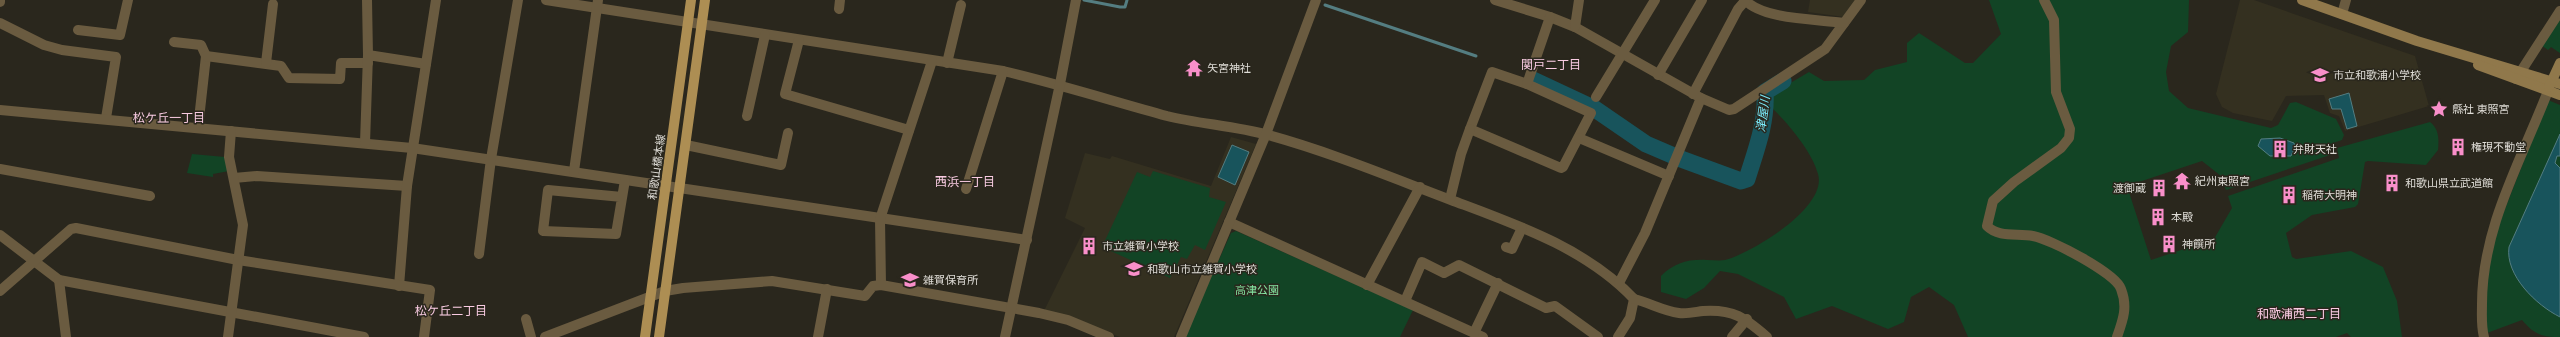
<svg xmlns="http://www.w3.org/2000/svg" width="2560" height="337" font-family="'Roboto Condensed','Noto Sans JP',sans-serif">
<rect width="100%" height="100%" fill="#2a271d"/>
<g fill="#343020">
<path d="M1810 0H1856L1844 17 1808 12Z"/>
<path d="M2240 0H2254L2415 56 2429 106 2345 131 2339 116 2330 113 2324 95 2286 96 2272 121 2233 113 2222 107 2216 94Z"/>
<path d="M1231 137 1256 144 1174 337H1120L1044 311 1085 228 1065 218 1085 153 1110 159 1112 156 1211 186Z"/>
</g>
<g fill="#124425">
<path d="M1989 0H2189L2188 32 2171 46 2166 72 2169 91 2188 108 2271 128 2278 125 2290 103 2296 102 2336 119 2344 135 2342 140 2330 144 2333 154 2226 190 2221 176 2202 161 2127 186 2151 260 2214 239 2232 208 2228 196 2339 158 2337 148 2430 122C2439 129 2439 139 2438 150L2426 165 2368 161 2365 162 2358 204 2355 207 2312 215 2286 233 2292 257 2296 259 2351 251 2383 267 2397 301 2402 337H2351L2347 333 2336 337H1968L1954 305 1929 287 1911 297 1904 322 1888 329 1832 306 1796 319 1784 297 1738 274 1720 271 1704 288 1686 299 1661 292V276C1674 263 1688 259 1707 260 1713 260 1720 261 1725 260 1752 253 1828 207 1818 174 1812 151 1786 121 1769 105L1770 95 1809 72 1824 81 1864 80 1875 70 1907 62V43L1919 33 1965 63H1973L2001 34Z"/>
<path d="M2560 17V53L2551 47 2548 50 2541 45Z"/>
<path d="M2548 100 2560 105V337C2541 337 2534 334 2522 320L2487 333 2485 318 2487 265 2493 239Z"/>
<path d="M192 154 225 157 229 171 213 174V177L187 173Z"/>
<path d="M1153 171 1210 188 1209 197 1226 202 1205 250 1195 245 1187 259 1181 257 1170 278 1102 247 1137 172 1150 177Z"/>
<path d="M1236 231 1413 310 1400 337H1184L1231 233Z"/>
</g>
<g fill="#18545c" stroke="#547d81">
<path d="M2349 93 2357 126 2347 129 2341 109H2332L2329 99Z"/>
<path d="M2560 134V156H2557L2555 163 2560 168V317C2536 305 2505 275 2509 247Z"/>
<path d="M2280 138 2294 143 2295 147 2291 156H2270L2258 146 2261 139Z"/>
<path d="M1232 145 1249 152 1235 185 1218 177Z"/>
</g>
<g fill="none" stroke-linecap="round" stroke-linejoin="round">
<g stroke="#547d81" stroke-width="3">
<path d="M1084 0 1120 7H1125L1127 0"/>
<path d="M1325 5 1476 56"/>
</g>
<g stroke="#18545c" stroke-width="17">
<path d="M1533 80 1595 109 1646 144 1674 156"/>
<path d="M1681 159 1741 181 1747 179C1756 150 1767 122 1765 92L1783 81"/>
</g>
<g stroke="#6a5b40" stroke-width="10">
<path d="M367 0 368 55"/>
<path d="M546 0 1003 71C1059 84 1112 101 1167 116 1200 124 1235 126 1268 135 1330 152 1390 177 1451 200 1515 224 1586 248 1634 299L1630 318 1618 337"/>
<path d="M1495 0 1550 17 1575 27 1701 98 1729 110 1734 109 1825 49 1861 0"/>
<path d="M1745 0C1763 20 1818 19 1844 23"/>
<path d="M2044 0 2054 20 2056 92 2070 129 2069 138 2061 148 2014 182 1993 201 1987 226C1999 238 2017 233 2033 236 2050 239 2116 273 2121 289 2128 307 2123 320 2117 337"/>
<path d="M0 2V0"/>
<path d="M839 9 840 0"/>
<path d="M2342 14 2346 0"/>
<path d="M0 23 44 45 62 50 116 57 106 118"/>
<path d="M1575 27 1579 0"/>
<path d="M78 30 120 35 128 0"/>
<path d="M799 40 785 94 909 130"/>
<path d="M174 42 201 45 206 56 198 128"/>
<path d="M206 56 281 66 289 78 340 79 341 63H368"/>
<path d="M266 63 273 4"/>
<path d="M947 63 961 5"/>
<path d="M1492 72 1527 84 1591 113 1563 167 1561 168 1470 129Z"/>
<path d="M1658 75 1702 0"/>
<path d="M2516 79 2560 11"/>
<path d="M1527 84 1550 17"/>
<path d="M1693 94 1738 9 1745 1"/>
<path d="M1596 97 1655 0"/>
<path d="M0 110 412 148 1027 240"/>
<path d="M747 116 765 35"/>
<path d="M1579 138 1669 176"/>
<path d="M365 143 368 55 426 64"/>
<path d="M686 145 781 165 788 133"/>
<path d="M0 169 150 196"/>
<path d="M574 171 598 0"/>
<path d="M234 178 257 176 407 186"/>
<path d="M966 189 1003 71"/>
<path d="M622 197 548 190 543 231 616 234 625 180"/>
<path d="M1450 199 1461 154 1470 129"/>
<path d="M1229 222 1483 337"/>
<path d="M0 235 59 280 364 337"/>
<path d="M1506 247 1512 249 1522 228"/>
<path d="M479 254 491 159 518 0"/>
<path d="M59 280 66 337"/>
<path d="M1619 283 1645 233 1701 98"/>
<path d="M881 285 880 219 932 61"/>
<path d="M1367 285 1420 187"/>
<path d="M399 286 407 186 436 0"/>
<path d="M0 291 71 229 76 228 238 260 430 290 424 337"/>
<path d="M1634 299C1650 303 1663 311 1679 313 1687 314 1695 312 1703 311 1734 309 1745 318 1767 337"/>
<path d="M1405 301 1422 262 1444 273 1459 265 1546 308 1555 306 1598 337"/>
<path d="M526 319 531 337"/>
<path d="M1474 333 1498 283"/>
<path d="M228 337 243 225 229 157 231 131"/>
<path d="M545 337 665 291 683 288 772 281 865 296 873 286 881 285 1039 313 1068 320 1109 337"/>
<path d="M818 337 827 289"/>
<path d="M1005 337 1060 84 1076 0"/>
<path d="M1181 337 1266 134 1316 0"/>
<path d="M1732 337 1747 319"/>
<path d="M2484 337C2481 326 2482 315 2482 304 2482 227 2521 161 2548 91"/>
</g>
<g stroke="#90784b" stroke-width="10">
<path d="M2302 0 2417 41 2560 84"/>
<path d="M2478 65 2560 95"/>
<path d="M2549 87 2560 63"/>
</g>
<g stroke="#ad8e53" stroke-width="10">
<path d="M645 337 691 0"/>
<path d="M659 337 705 0"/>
</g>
</g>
<defs>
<g id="temple-bare" transform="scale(1.38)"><path d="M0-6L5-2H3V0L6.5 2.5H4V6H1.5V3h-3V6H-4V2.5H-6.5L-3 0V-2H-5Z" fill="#f98fca" stroke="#2a271d" stroke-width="2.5" paint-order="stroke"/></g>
<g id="school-bare" transform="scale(1.38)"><path d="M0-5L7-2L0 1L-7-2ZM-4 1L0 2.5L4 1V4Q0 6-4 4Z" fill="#f98fca" stroke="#2a271d" stroke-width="2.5" paint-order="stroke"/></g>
<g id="sight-bare" transform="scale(1.38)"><path d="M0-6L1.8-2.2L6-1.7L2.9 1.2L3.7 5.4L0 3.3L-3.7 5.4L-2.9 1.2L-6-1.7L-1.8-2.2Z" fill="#f98fca" stroke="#2a271d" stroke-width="2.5" paint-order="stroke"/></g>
<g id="building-bare" transform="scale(1.38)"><path d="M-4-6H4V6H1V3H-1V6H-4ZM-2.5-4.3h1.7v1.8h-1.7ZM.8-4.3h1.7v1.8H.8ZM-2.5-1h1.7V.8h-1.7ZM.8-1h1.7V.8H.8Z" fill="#f98fca" stroke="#2a271d" stroke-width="2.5" paint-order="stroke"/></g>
</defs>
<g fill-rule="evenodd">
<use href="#temple-bare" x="1194" y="68"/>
<use href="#school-bare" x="2320" y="75"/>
<use href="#sight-bare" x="2439" y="109"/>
<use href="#building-bare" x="2458" y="147"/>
<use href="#building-bare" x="2280" y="149"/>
<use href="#temple-bare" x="2182" y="181"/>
<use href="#building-bare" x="2392" y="183"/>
<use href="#building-bare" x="2159" y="188"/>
<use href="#building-bare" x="2289" y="195"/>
<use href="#building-bare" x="2158" y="217"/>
<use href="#building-bare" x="2169" y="244"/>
<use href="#building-bare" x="1089" y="246"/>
<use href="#school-bare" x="1134" y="269"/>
<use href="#school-bare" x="910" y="280"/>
</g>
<g text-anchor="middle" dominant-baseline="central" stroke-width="3" stroke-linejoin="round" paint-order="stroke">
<g font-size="11" fill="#dfddd7" stroke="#2a271d" text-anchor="start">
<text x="1207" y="68">矢宮神社</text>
<text x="2333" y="75">市立和歌浦小学校</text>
<text x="2452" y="109">縣社 東照宮</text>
<text x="2471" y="147">権現不動堂</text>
<text x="2293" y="149">弁財天社</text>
<text x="2195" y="181">紀州東照宮</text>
<text x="2405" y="183">和歌山県立武道館</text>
<text x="2146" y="188" text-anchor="end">渡御蔵</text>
<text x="2302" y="195">稲荷大明神</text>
<text x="2171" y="217">本殿</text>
<text x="2182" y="244">神饌所</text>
<text x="1102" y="246">市立雑賀小学校</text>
<text x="1147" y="269">和歌山市立雑賀小学校</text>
<text x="923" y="280">雑賀保育所</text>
</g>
<g font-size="11" fill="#dfddd7" stroke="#2a271d">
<text transform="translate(657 167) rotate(-82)">和歌山橋本線</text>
</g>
<g font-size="11" fill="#84e4a1" stroke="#2a271d">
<text x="1257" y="290">高津公園</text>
</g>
<g font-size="12" fill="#f9cbe2" stroke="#2a271d">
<text x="1551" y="65">関戸二丁目</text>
<text x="169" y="118">松ケ丘一丁目</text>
<text x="965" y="182">西浜一丁目</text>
<text x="451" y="311">松ケ丘二丁目</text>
<text x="2299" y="314">和歌浦西二丁目</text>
</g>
<g font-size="12" font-style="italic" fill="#7aebfb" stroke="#2a271d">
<text transform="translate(1763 114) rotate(-82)">津屋川</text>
</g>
</g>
</svg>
